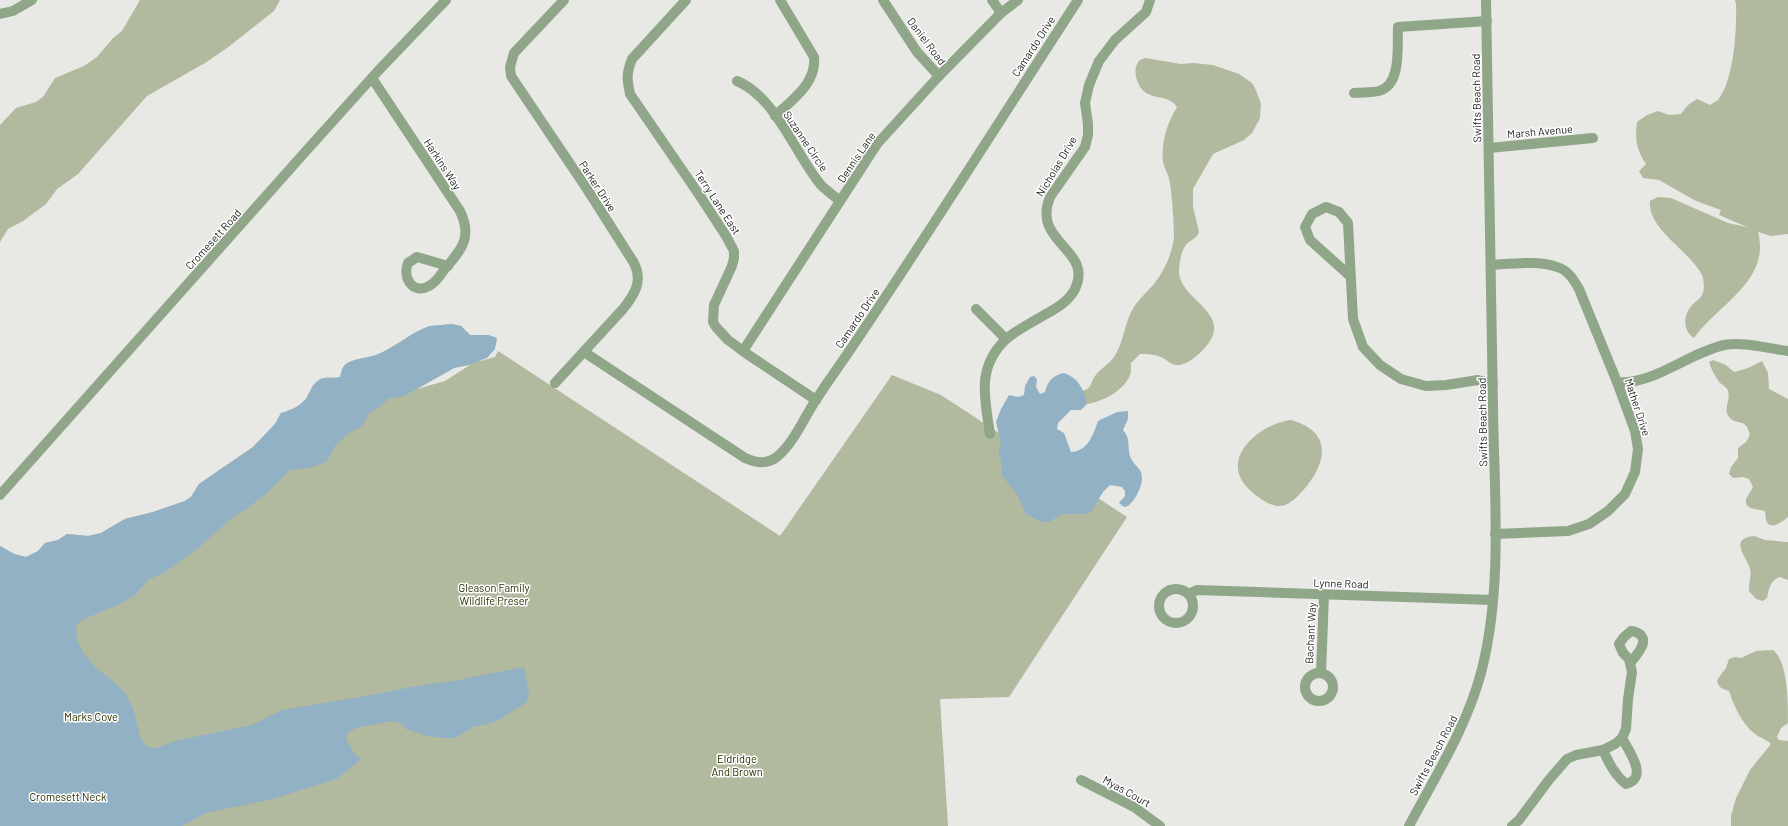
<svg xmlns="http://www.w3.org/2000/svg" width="1788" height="826" font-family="Barlow,sans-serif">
	<rect width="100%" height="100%" fill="#e8e8e5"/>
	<g fill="#b1b99f" fill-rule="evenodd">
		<polygon points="140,0 280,0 274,11 227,48 205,63 147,96 78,174 57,189 46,204 23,221 8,229 0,242 0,125 16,108 36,102 43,97 55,78 84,66 97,57 113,38 122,31"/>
		<path d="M 1735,0 L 1788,0 L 1788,234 L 1771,236 L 1758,232 C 1771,281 1717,305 1694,338 C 1682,330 1683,314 1693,304 C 1696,301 1700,299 1702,295 C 1705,290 1704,280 1702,275 C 1690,251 1647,229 1650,201 L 1658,197 L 1671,198 L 1728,223 L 1747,227 L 1719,215 L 1721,210 L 1696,201 L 1659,180 L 1643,178 L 1639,171 L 1646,164 C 1636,148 1635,141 1637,122 L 1647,115 L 1658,111 L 1669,115 L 1681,114 L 1688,105 L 1697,99 L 1710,105 C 1712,103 1716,102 1718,100 C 1734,80 1737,29 1736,4 Z"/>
		<path d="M 1145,58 L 1181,64 L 1193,63 L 1213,65 L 1239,74 L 1252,83 L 1255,88 L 1261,104 L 1260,118 L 1252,133 L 1244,140 L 1213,154 L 1193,189 L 1193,207 L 1199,232 C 1197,239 1190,240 1186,245 C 1181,251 1179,264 1179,272 C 1180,302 1240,314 1201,352 C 1194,358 1187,365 1177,365 C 1171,365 1166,359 1161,357 C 1154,354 1147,354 1140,354 L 1131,363 C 1131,366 1131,369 1131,372 C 1127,389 1103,402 1087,404 L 1082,391 C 1092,389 1090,383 1095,376 C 1100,369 1109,364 1114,357 C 1125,341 1124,320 1136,304 C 1141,297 1148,291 1154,284 C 1165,270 1172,254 1174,237 C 1174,225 1172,190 1169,179 C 1168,173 1164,168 1163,162 C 1161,142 1167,124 1177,107 C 1167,91 1143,105 1136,77 C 1135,70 1135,65 1140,60 Z"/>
		<path d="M 452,324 L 461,326 L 470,335 L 488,335 L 497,338 C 494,353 490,355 477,362 L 495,357 L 498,351 L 780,536 L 892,375 L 941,395 L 1127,517 L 1009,697 L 940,699 L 948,826 L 0,826 L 0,546 L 14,554 L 26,557 L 38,551 L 45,543 L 58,540 L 67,534 L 88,536 L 101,533 L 125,519 L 153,512 L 185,501 L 191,497 L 199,484 L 253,447 L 275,424 L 281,413 C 288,411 297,408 303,402 C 310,396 310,385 319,380 C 325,376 333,379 340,377 C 341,374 342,368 344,366 C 349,359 368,358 376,355 C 395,348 411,332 430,326 C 437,325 445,325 452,324 ZM 470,365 L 445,381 L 417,389 L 454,368 Z"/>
		<path d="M 1713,360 L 1726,365 L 1734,372 L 1748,368 L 1762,361 L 1768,373 L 1769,389 L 1788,399 L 1788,517 C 1783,521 1770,532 1766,520 C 1765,517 1766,514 1765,511 L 1750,508 L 1746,504 L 1746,499 L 1753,487 L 1749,479 L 1743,477 L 1733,478 L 1729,474 L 1731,467 L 1738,458 L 1738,448 L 1746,442 L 1750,435 C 1746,417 1738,426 1730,418 C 1722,410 1731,400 1728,391 C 1727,387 1722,385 1719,382 C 1715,376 1711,369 1709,362 Z"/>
		<path d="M 1291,420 C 1331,431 1328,460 1306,487 C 1299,495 1290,506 1279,506 C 1268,506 1253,494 1246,486 C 1220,456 1262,423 1291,420 Z"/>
		<path d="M 1754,536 L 1765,540 L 1788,542 L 1788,580 L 1780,577 C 1770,580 1769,589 1767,598 L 1763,601 L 1756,599 L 1749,591 C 1748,584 1752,576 1750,569 C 1748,558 1727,539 1754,536 Z"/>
		<path d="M 1773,650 C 1788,661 1788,703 1788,723 L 1781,728 L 1777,737 L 1779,740 L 1788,741 L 1788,826 L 1731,826 L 1731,816 L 1736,798 L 1750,770 L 1771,744 C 1766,739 1760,738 1755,734 C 1742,724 1734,706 1729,691 C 1722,689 1718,687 1717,680 L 1726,668 L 1729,659 L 1735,657 L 1741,658 L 1756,651 Z"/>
	</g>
	<g fill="#93b1c5">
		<path d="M 452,324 L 461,326 L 470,335 L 488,335 L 497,338 L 495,349 L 487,358 L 471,364 L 454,368 L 404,396 L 388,399 L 380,407 L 369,413 L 362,426 L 349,433 L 335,446 L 326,462 L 309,468 L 290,470 L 268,492 L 245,510 L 234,516 L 196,550 L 165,572 L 148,580 L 135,595 L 120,604 L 82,620 L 76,627 L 77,641 L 84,654 L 96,668 L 113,681 L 125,693 L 133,708 L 141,739 L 148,747 L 156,748 L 175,741 L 252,725 L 282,710 L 365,696 L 422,685 L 453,681 L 524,667 L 529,691 L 526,703 L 500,719 L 492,723 L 473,727 L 455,738 L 443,738 L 427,736 L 406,729 L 400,723 L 392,721 L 356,728 L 347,733 L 346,739 L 354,753 L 361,759 L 337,779 L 272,799 L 206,813 L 182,826 L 0,826 L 0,546 L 14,554 L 26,557 L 38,551 L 45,543 L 58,540 L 67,534 L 88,536 L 101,533 L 125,519 L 153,512 L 185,501 L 191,497 L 199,484 L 253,447 L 275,424 L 281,413 C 288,411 297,408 303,402 C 310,396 310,385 319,380 C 325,376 333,379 340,377 C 341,374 342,368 344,366 C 349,359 368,358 376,355 C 395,348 411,332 430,326 C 437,325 445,325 452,324 Z"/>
		<path d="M 1063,373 C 1078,377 1084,389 1087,404 L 1081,410 L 1071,410 L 1058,423 L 1057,429 L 1064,433 L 1071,452 C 1088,451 1093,435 1098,421 L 1117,412 L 1128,411 L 1128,419 L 1123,430 C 1131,439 1127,446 1130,456 C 1132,463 1138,466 1141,472 C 1145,483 1136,499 1128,506 L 1124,507 L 1119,503 L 1125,496 L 1125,491 L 1122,487 L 1110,485 L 1103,492 L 1091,512 L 1083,514 L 1062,514 L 1049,522 L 1039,521 L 1026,514 L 1017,495 L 1002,475 L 1001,460 L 998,453 L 1001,444 L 996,422 L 1001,409 L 1009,395 L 1018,397 L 1024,395 L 1025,386 L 1030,377 L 1034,376 L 1037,379 L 1036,387 L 1040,394 L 1045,392 C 1048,381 1052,376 1063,373 Z"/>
	</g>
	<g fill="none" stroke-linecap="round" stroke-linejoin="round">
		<g stroke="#90a689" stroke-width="10">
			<path d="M 686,0 L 632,59 C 626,74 627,79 630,94 L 700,196 L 726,236 L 734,251 L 734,258 L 732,266 L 714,305 L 713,322 L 716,327 L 728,340 L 747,354 L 816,400"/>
			<polyline points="883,0 917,52 939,76"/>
			<polyline points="992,0 1001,13"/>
			<polyline points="0,14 13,11 32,0"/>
			<path d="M 372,78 L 460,211 C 473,238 461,250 444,270 C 440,276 435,283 429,286 C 413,295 402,278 408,263 L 417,257 L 448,266"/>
			<path d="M 737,81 C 776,97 795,154 821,185 C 827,191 834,196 840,201"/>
			<path d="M 1354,93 C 1361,92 1371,93 1379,91 C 1402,85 1397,46 1398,27 L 1487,21"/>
			<path d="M 775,116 C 792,100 817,83 814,57 L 780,0"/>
			<polyline points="1489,148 1593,138"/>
			<path d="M 1491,265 C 1509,264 1540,260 1557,267 C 1568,270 1574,280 1579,289 L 1617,382 L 1635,431 L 1638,449 L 1635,472 L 1625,494 L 1608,511 L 1589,524 L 1568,531 L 1495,534"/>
			<polyline points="1350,276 1310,240 1305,227 1312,214 1326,207 1339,212 1348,223 1353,319 1363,347 1380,365 1401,379 1426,386 1446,385 1478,380 1493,384"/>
			<polyline points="976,309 1006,339"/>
			<polyline points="743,351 877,144 939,76 1001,13 1018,0"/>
			<path d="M 584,352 L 745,458 C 756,463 768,465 778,456 C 794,442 803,420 814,403 C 825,385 838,368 850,350 C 928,235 1002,117 1078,0"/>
			<path d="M 1617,382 C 1654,385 1688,353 1724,345 C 1742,341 1770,349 1788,351"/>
			<path d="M 555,383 L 623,309 C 635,294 643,281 634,263 L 587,189 L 511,76 L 510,67 L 514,53 L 564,0"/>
			<path d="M 990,434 C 985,399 976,369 1005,340 C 1016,330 1033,322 1046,314 C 1057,308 1069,301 1075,289 C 1094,249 1031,243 1050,197 L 1085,147 L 1088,135 L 1088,124 L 1085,103 L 1089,85 L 1099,61 L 1115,40 L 1146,12 L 1150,0"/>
			<polyline points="0,495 306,151 378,71 446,0"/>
			<circle cx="1176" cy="606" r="17"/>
			<polyline points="1189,594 1197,590 1493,600"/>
			<circle cx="1319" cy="687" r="14"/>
			<polyline points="1321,673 1324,595"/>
			<polyline points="1603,750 1615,744 1622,738"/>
			<polyline points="1081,780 1134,807 1160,826"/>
			<path d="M 1409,826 C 1436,775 1468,725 1482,669 C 1503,585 1494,492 1493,407 C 1491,271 1488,136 1486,0"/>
			<path d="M 1512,826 L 1519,820 L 1548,781 L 1567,759 L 1576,755 L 1603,750 C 1609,763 1614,774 1626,784 C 1649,778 1629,751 1622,738 L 1626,729 L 1628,699 L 1632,672 L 1629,659 L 1623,653 L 1619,644 L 1624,637 L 1631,631 C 1654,635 1639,653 1630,663"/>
		</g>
	</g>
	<g text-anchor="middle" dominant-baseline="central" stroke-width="3" stroke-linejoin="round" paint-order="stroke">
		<g font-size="11" fill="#242423" stroke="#fff">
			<text transform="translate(927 41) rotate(53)">Daniel Road</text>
			<text transform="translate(1033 46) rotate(-57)">Camardo Drive</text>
			<text transform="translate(1476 98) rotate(-91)">Swifts Beach Road</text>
			<text transform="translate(1540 131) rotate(-5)">Marsh Avenue</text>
			<text transform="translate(806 141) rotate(56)">Suzanne Circle</text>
			<text transform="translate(856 157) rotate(-56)">Dennis Lane</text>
			<text transform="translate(443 164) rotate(57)">Harkins Way</text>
			<text transform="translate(1056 166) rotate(-59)">Nicholas Drive</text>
			<text transform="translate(598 186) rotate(57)">Parker Drive</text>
			<text transform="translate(718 202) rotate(57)">Terry Lane East</text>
			<text transform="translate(213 239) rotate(-48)">Cromesett Road</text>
			<text transform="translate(857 318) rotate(-56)">Camardo Drive</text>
			<text transform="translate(1638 407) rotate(72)">Mather Drive</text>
			<text transform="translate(1482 422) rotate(-91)">Swifts Beach Road</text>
			<text transform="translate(1341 583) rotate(2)">Lynne Road</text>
			<text transform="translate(1310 633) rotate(-87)">Bachant Way</text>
			<text transform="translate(1433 755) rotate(-62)">Swifts Beach Road</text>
			<text transform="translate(1127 791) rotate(29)">Myas Court</text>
		</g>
		<g font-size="11" fill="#273200" stroke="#fff">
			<text x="494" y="587">Gleason Family<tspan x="494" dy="13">Wildlife Preser</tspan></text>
			<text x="91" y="716">Marks Cove</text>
			<text x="737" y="758">Eldridge<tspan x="737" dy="13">And Brown</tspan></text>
			<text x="68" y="796">Cromesett Neck</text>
		</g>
	</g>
</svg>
